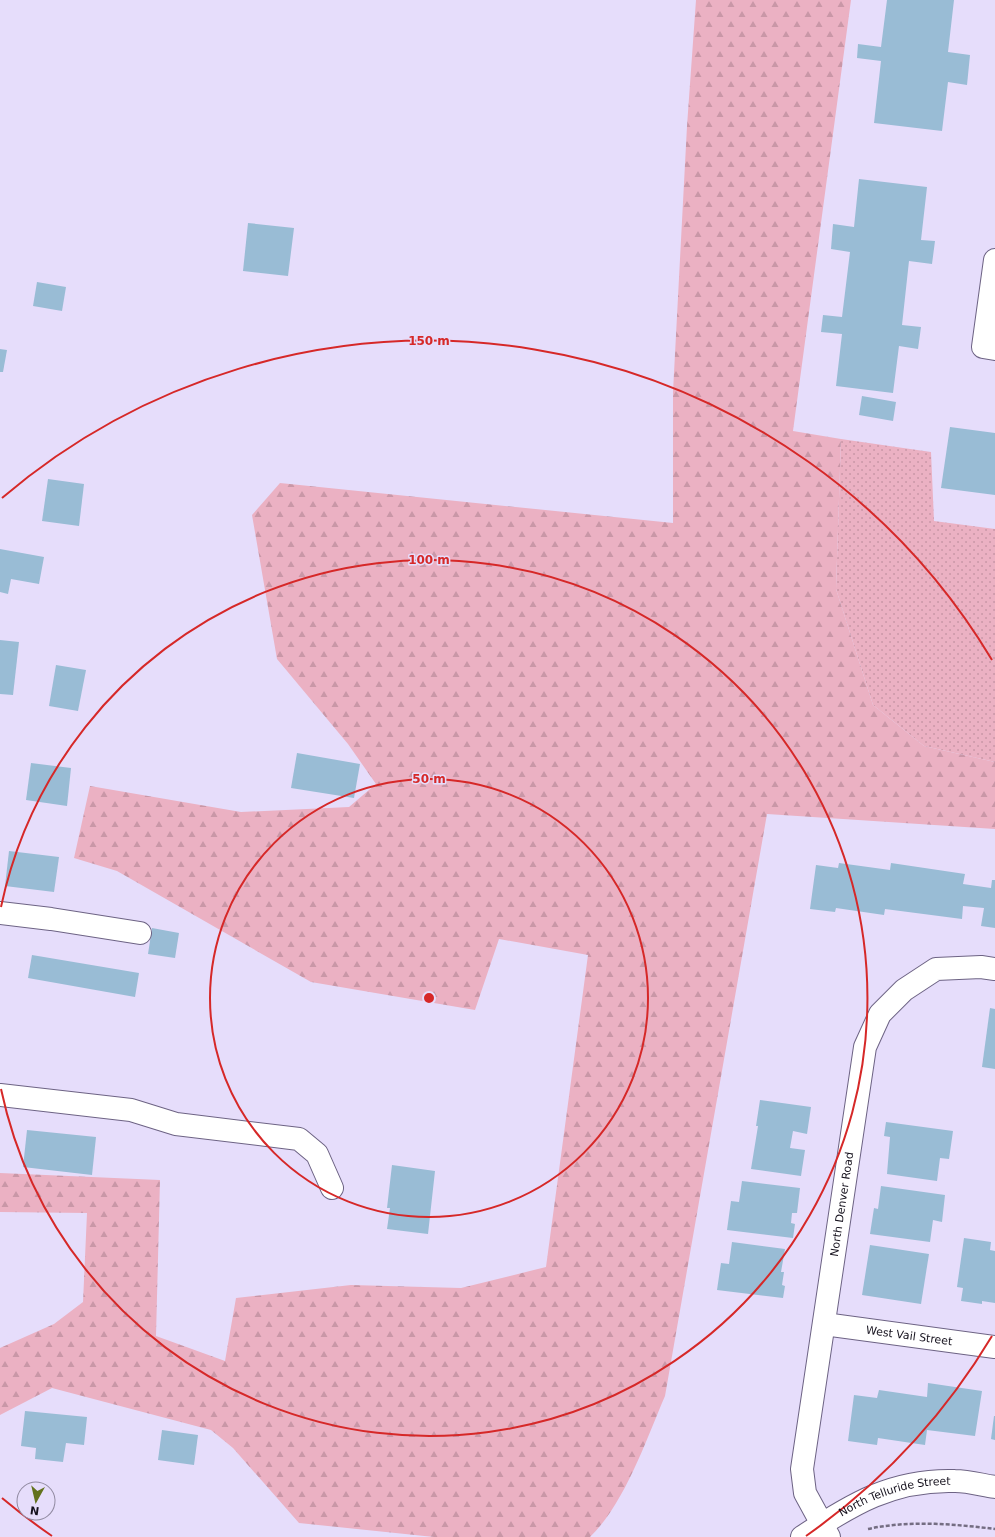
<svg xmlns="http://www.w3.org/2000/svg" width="995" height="1537" font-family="'DejaVu Sans',sans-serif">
	<defs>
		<pattern id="grass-dots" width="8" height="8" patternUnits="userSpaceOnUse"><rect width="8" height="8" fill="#ebb1c3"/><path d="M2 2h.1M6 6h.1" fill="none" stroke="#c997a7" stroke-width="1.8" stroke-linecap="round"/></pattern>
		<pattern id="forest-firs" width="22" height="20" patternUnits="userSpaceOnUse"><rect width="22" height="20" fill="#ebb1c3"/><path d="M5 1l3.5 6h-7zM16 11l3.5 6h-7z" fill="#c997a7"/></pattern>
	</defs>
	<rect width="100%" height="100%" fill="#e6ddfb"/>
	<polygon fill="url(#grass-dots)" points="841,439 931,452 934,521 995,529 995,762 924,746 873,705 836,589"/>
	<path fill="url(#forest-firs)" d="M 696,0 L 851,0 L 793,431 L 841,439 L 836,589 L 873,705 L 924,746 L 995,762 L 995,829 L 767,814 L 665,1396 C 646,1440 625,1503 590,1537 L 434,1537 L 299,1523 L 233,1448 L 211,1430 L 52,1388 L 0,1415 L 0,1348 L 54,1324 L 83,1302 L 87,1213 L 0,1212 L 0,1173 L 160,1180 L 156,1336 L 225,1361 L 236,1298 L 351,1285 L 461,1288 L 546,1267 L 588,955 L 499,939 L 475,1010 L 311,982 L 117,871 L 74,858 L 90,786 L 241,812 L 349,807 L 376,784 L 348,744 L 277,659 L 252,515 L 280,483 L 673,523 L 673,392 L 687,126 Z"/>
	<g fill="#99bcd5">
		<polygon points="887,0 954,0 948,52 970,55 967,85 948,82 942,131 874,123 881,61 857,58 858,44 881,47"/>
		<polygon points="859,179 927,187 921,240 935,241 932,264 909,261 902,325 921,327 918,349 899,346 893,393 836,386 842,334 821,332 823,315 842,317 850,252 831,249 833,224 854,227"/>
		<polygon points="248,223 294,228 288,276 243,271"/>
		<polygon points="37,282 66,287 62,311 33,306"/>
		<polygon points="0,349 7,350 3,372 0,372"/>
		<polygon points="862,396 896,402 893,421 859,415"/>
		<polygon points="950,427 995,433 995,495 941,488"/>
		<polygon points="48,479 84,484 79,526 42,521"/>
		<polygon points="0,549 44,557 39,584 11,579 8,594 0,592"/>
		<polygon points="0,640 19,642 13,695 0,694"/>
		<polygon points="56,665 86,670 78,711 49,706"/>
		<polygon points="297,753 360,764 354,798 291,788"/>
		<polygon points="31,763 71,768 67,806 26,800"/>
		<polygon points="9,851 59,857 54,892 5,886"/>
		<polygon points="839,863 890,870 891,863 965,874 963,884 991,888 992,880 995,880 995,928 981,926 984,908 963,906 962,919 885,909 884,915 836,908 835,912 810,909 816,865 838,868"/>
		<polygon points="152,928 179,933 175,958 148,954"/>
		<polygon points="32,955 139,973 135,997 28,978"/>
		<polygon points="990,1008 995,1009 995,1069 982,1067"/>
		<polygon points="760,1100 811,1107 807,1134 793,1131 790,1148 805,1150 801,1176 751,1169 758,1126 756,1126"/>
		<polygon points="886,1122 953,1131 949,1159 940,1158 937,1181 887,1174 890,1137 884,1136"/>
		<polygon points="27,1130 96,1137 92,1175 23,1167"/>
		<polygon points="392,1165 435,1171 428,1234 387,1229 390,1208 387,1208"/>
		<polygon points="742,1181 800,1188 797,1213 792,1213 791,1223 795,1224 793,1238 727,1230 731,1201 739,1202"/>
		<polygon points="881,1186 945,1195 942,1222 933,1220 930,1242 870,1234 874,1208 878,1209"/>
		<polygon points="964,1238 991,1242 990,1250 995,1251 995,1303 982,1301 982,1304 961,1301 963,1288 957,1287"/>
		<polygon points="732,1242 785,1249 781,1272 784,1272 782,1285 785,1286 783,1298 717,1290 721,1263 729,1264"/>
		<polygon points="870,1245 929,1254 921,1304 862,1295"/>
		<polygon points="928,1383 982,1391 975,1436 927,1430 925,1445 878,1438 877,1445 848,1441 854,1395 877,1398 879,1390 927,1397"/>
		<polygon points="25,1411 87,1417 84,1445 66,1443 63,1462 35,1459 36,1448 21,1446"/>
		<polygon points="994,1416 995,1416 995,1440 991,1439"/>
		<polygon points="162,1430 198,1435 194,1465 158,1460"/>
	</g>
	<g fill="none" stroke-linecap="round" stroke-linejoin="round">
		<g stroke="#6d6384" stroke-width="24">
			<g id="minor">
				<polyline points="995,260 983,347 995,349"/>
				<polyline points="0,913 51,919 140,933"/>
				<polyline points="0,1095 131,1110 176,1124 299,1139 317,1154 332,1188"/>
				<path id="s1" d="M 824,1324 L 995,1347"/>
				<path id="s2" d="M 802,1537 C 852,1504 893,1479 955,1481 C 968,1481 982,1485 995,1487"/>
				<path id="s3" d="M 829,1537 L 805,1493 L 802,1469 L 865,1047 L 880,1014 L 904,990 L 936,969 L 981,967 L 995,969"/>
			</g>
		</g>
		<path stroke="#746d82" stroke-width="2.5" stroke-dasharray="4 2" stroke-linecap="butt" d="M 868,1529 C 909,1520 954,1524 995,1529"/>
		<use href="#minor" stroke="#fff" stroke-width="22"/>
	</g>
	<g fill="none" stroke="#d62828" stroke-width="2">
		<circle cx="429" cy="998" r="219"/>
		<path d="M1 907A438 438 0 1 1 1 1089"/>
		<path d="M992 1336A657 657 0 0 1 806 1536M52 1536A657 657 0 0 1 2 1498M2 498A657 657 0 0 1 992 660"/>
	</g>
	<g text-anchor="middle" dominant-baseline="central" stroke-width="3" stroke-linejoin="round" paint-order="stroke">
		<g font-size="11" fill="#15111d" stroke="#e6ddfb">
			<text stroke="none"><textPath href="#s3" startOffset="342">North Denver Road</textPath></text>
			<text stroke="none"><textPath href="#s1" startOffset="86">West Vail Street</textPath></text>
			<text stroke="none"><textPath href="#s2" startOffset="103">North Telluride Street</textPath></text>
		</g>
	</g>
	<circle cx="429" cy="998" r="6" fill="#d62828" stroke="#e6ddfb" stroke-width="2"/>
	<g font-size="12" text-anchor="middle" font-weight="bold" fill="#d62828" stroke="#e6ddfb" stroke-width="3" stroke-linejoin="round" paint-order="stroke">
		<text x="429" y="345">150 m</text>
		<text x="429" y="564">100 m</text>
		<text x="429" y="783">50 m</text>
	</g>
	<g transform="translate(36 1501) rotate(188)"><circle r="19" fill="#e6ddfb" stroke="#928ba2"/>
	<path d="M0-3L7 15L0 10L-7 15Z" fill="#63721d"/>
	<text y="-6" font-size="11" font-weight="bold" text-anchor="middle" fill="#15111d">N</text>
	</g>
</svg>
